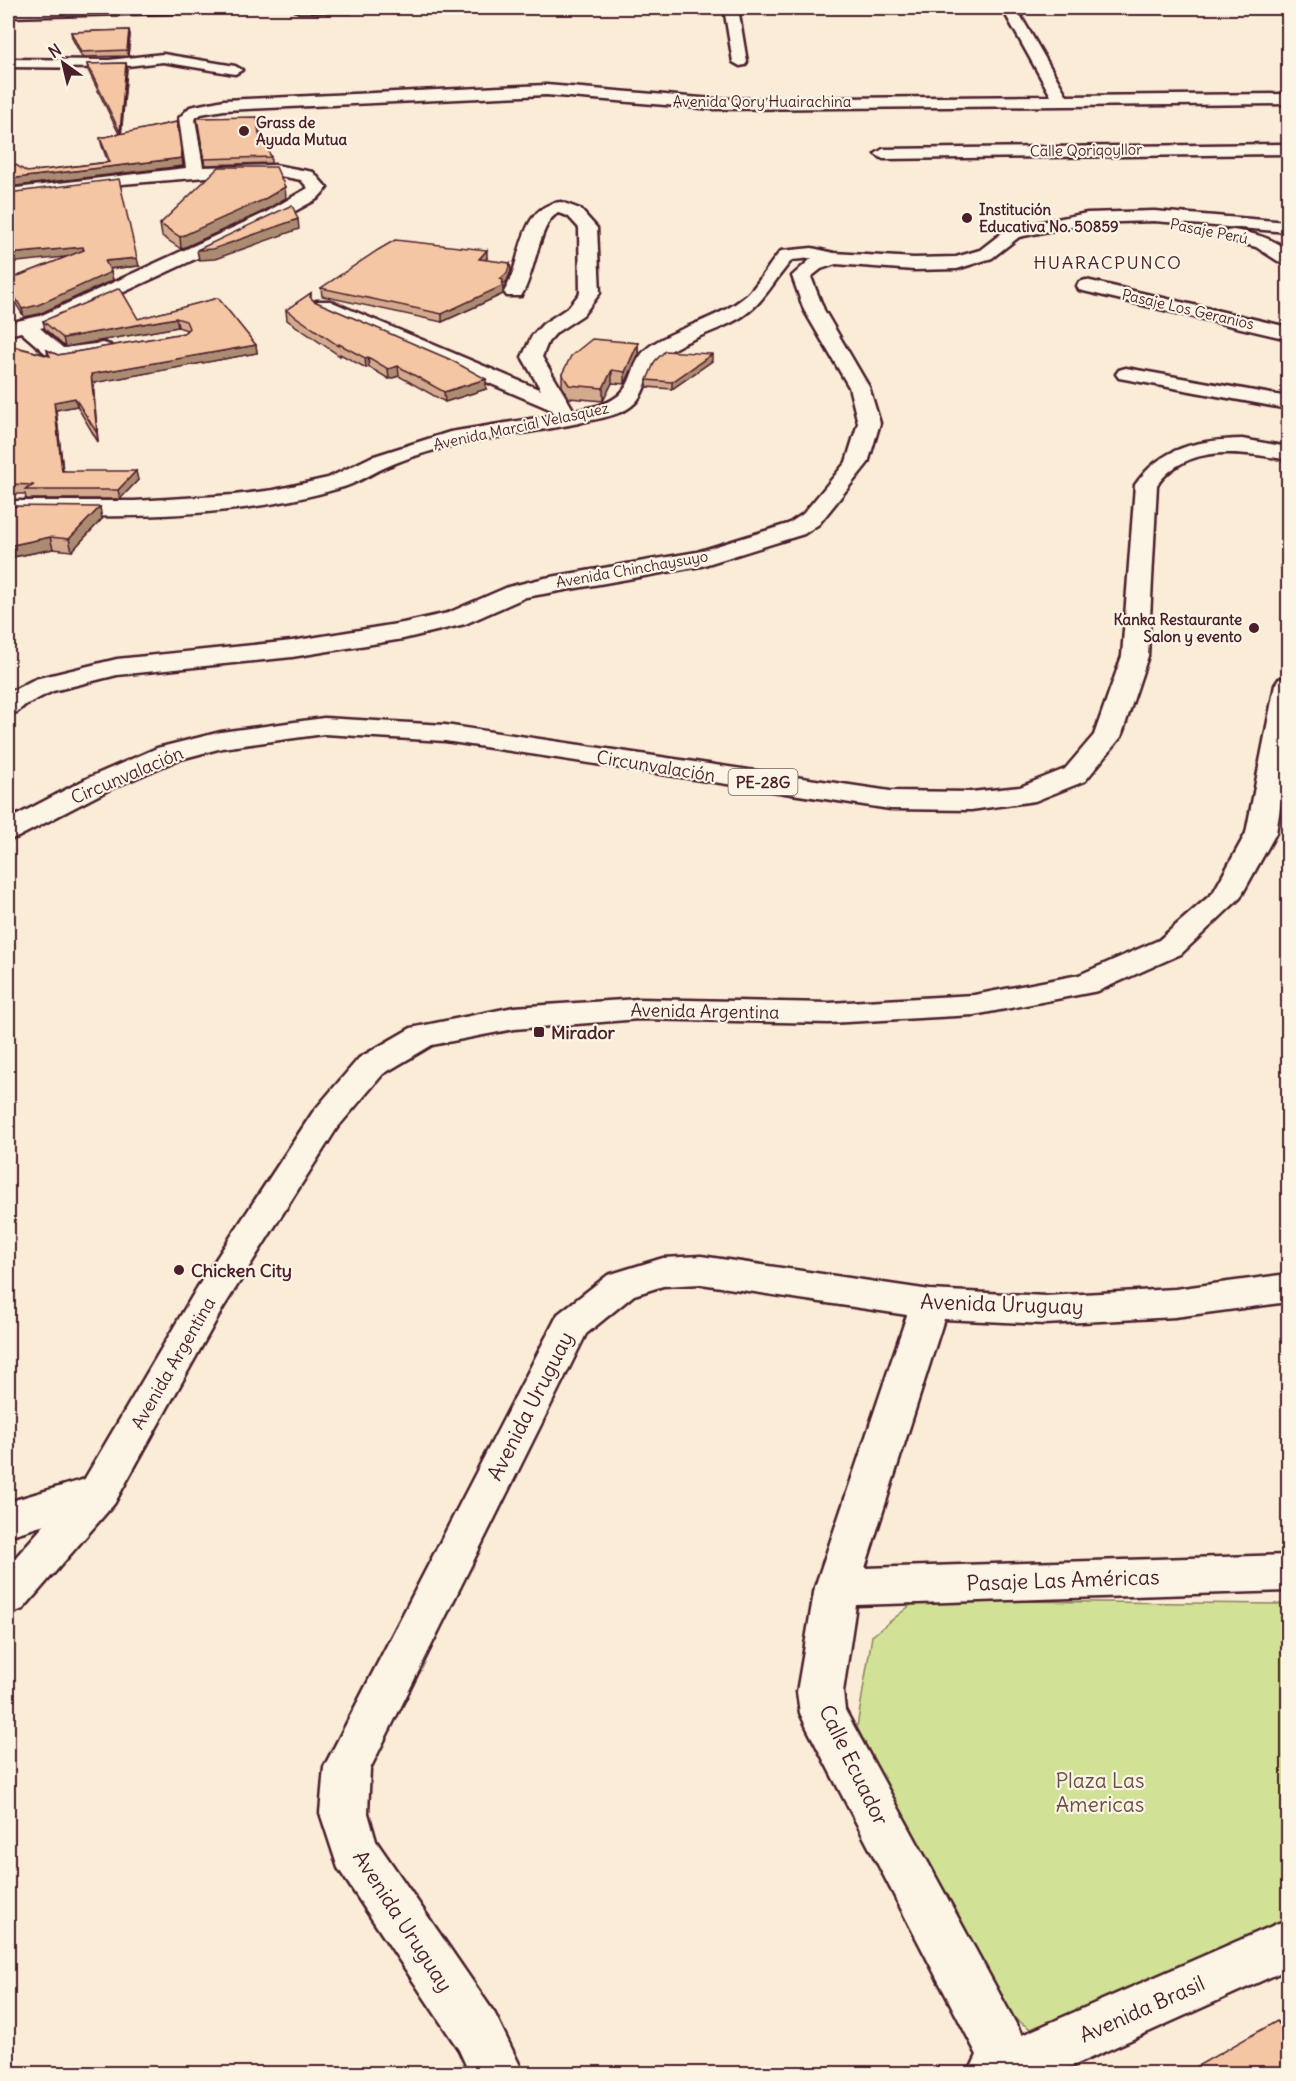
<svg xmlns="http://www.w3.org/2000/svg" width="1296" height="2081" font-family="Delius,sans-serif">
	<rect width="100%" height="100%" fill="#fbecd8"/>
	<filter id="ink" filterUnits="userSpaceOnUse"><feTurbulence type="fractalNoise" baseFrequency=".0167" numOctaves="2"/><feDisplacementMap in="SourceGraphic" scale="12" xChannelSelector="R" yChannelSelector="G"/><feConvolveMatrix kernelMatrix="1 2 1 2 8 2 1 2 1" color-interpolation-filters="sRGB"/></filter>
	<g filter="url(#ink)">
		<polygon fill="#d1e296" stroke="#8e8060" stroke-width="1.5" points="917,1600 1288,1604 1288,1936 1050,2041 994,2006 857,1727 872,1636"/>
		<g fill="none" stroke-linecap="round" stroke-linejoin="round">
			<g stroke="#4a1f2b" stroke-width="5">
				<g id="minor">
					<polygon points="62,8 214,8 207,12 8,17 8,9"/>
					<polygon points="292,8 358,8 351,12 299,12"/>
					<polygon points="724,8 738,8 747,62 745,65 740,66 733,62"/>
					<polygon points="1002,8 1016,8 1067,96 1288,94 1288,104 713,109 546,95 224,110 201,114 195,119 203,167 275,165 313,172 327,188 317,199 277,221 53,325 40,328 63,348 103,343 110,345 113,349 110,353 59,361 52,359 21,332 8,335 8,323 40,316 265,213 308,188 301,180 275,175 230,175 122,184 8,199 8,189 186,168 179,118 190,107 224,100 546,85 713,99 1051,96"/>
					<polygon points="1279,8 1288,8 1288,14 1283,13"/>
					<polygon points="163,54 235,66 242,70 235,74 163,62 109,68 8,67 8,59 109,60"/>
					<polygon points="1288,144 1288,154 883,159 875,154 883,149"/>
					<path d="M 561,202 L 580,209 L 597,228 L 600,293 L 583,315 L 557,332 L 548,342 L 542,357 L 574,411 C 589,408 610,405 621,393 C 636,378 630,359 653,344 C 683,325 719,319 747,295 C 758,285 769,264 781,251 L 812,248 L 834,253 L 914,258 L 956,257 L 980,250 L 1007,229 L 1087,213 L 1154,211 L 1288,222 L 1288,232 L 1154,221 L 1087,223 L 1019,237 L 992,258 L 957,269 L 914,270 L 836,264 L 821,269 L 811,277 L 824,310 L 869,387 L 880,423 L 868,463 L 819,524 L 804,534 L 701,566 L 526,597 L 465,624 L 403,639 L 292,657 L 117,675 L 53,691 L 25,705 L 17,712 L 8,714 L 8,693 L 35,679 L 117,659 L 292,641 L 403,623 L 448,613 L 508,587 L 545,578 L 697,552 L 788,524 L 803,514 L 846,462 L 858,423 L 849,387 L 804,310 L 792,276 L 812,258 L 792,260 C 773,281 764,304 738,319 C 714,333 677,341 658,361 C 643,375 649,396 627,409 C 613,417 595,419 579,423 C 541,431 502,435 463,443 C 438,448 409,457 386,467 C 370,474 356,484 340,488 C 236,519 116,518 8,515 L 8,501 L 135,501 L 234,495 L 274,490 L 328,478 L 371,457 L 450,432 L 555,415 L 552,410 L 316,309 L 313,305 L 316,301 L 330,301 L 541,390 L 522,357 L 532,336 L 543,324 L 569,307 L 580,293 L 579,228 L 568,216 L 558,213 C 539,222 535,275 521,296 L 507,296 L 504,292 C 523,263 517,206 561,202 Z"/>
					<path d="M 1233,230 C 1253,233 1272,238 1288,250 L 1288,264 L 1281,263 L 1256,247 L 1227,239 L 1224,235 L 1227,231 Z"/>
					<polygon points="1086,280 1288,327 1288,339 1079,290 1077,286 1079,282"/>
					<polygon points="1126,368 1288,397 1288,409 1119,378 1116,374 1119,370"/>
					<polygon points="701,1256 930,1290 1045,1296 1175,1289 1288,1274 1288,1302 1175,1317 1045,1324 944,1319 865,1568 1288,1555 1288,1591 856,1605 843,1692 845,1710 1022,2035 1288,1919 1288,1969 1055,2074 968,2074 977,2055 807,1728 800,1713 797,1692 815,1587 907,1315 701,1284 663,1286 634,1295 586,1334 370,1769 368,1813 376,1841 495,2014 524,2074 470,2074 459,2050 338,1868 320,1813 324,1767 558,1314 608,1275 663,1258"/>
					<polygon points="99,1475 114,1480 120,1492 114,1504 8,1536 8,1502"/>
				</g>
			</g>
			<g stroke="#4a1f2b" stroke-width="5">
				<g id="trunk">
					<path d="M 1242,439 L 1288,447 L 1288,460 C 1244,452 1188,442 1157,485 L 1148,656 L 1121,737 L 1085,781 L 1035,801 L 971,810 L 890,809 L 445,741 L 324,734 L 222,748 L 177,760 L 108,790 L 18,837 L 8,840 L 8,820 L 88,778 L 157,748 L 221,732 L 324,718 L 445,725 L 890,791 L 971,792 L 1020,787 L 1065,769 L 1094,735 L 1122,656 L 1135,485 C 1161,447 1198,440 1242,439 Z"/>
					<polygon points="1288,677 1288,758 1276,833 1240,898 1181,954 1098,991 974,1015 829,1023 639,1019 514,1029 432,1045 383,1074 337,1128 223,1308 114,1504 23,1609 8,1615 8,1566 84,1480 197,1288 313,1112 359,1058 411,1028 514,1007 639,999 829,1003 974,995 1079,975 1159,940 1213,893 1246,833 1275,685 1279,679"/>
				</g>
			</g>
			<use href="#minor" fill="#fcf5e5" fill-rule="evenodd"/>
			<use href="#trunk" fill="#fcf5e5" fill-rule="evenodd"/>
		</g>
		<g fill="#d3aa8d" stroke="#4a1f2b" stroke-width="1.5">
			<polygon points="129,30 130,35 128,56 82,57 72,38 71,32"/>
			<polygon points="126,63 127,68 121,134 177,122 183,166 27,172 108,162 102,146 100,138 119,134 88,70 87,64"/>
			<polygon points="197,118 259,134 271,157 271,163 205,165"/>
			<polygon points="8,193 139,266 110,269 111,272 113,280 39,314 24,317 8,291 8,280 67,257"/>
			<polygon points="286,198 264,211 181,249 162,236 160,224"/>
			<polygon points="487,258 486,260 511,271 507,281 503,284 503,294 442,322 322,296 321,288"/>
			<polygon points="311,293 311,298 314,301 486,389 445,402 399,376 389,379 369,367 366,368 340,354 340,356 287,320 286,310"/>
			<polygon points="218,298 256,345 257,353 93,383 98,442 77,406 56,410 63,471 138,480 120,499 26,499 25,494 8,494 8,345 48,355 47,350 58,355 184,333 187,330 178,327 65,347 45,329 43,321 138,319"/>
			<polygon points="638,343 638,355 625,384 612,383 603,401 569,398 562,386 562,374"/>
			<polygon points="712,361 672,389 647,387 647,380"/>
			<polygon points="8,506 102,519 72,551 53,549 8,558"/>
		</g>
		<g fill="#ac8b73" stroke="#4a1f2b" stroke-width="1.5">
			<polygon points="129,30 130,35 128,56 127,50"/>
			<polygon points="126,63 127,68 121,138 120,132"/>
			<polygon points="182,158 183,166 8,187 8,179"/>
			<polygon points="285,187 286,198 264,211 181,249 180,237"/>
			<polygon points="298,219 299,229 215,259 199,260 197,250"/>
			<polygon points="83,247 84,255 8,263 8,254"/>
			<polygon points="487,250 487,258 479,267 479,259"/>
			<polygon points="137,258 139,266 106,269 105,261"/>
			<polygon points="510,263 511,271 507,281 503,284 503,294 442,322 442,314"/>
			<polygon points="111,272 113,280 39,314 24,317 22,309"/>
			<polygon points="176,318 178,327 65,347 63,338"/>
			<polygon points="638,343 638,355 625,384 625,372"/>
			<polygon points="256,345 257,353 93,383 98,442 91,374"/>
			<polygon points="712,354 712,361 672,389 672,382"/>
			<polygon points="368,357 369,367 366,368 365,358"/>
			<polygon points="398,366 399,376 389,379 388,369"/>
			<polygon points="612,370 612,383 603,401 603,388"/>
			<polygon points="486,379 486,389 445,402 444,392"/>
			<polygon points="75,398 77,406 56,410 64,480 54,402"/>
			<polygon points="136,471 138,480 120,499 118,490"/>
			<polygon points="100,507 102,519 72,551 69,539"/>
			<polygon points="50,537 53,549 8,558 8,546"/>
		</g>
		<g fill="#f5c6a4" stroke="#4a1f2b" stroke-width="1.5">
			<polygon points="129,30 127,50 81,52 71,32"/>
			<polygon points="126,63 120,132 87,64"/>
			<polygon points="257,117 259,134 260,132 271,157 204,159 197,118"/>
			<polygon points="177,122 182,158 8,179 8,160 27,172 110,162 100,138"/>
			<polygon points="219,167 276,167 285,187 263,200 180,237 160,224"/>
			<polygon points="119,179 137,258 105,261 111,272 38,305 22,309 8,285 8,280 84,250 83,247 8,254 8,193"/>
			<polygon points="292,205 298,219 213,249 197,250"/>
			<polygon points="395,240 487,250 479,259 510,263 507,273 500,279 503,280 502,286 442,314 321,288 378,250"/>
			<polygon points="120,288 138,319 218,298 256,345 91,374 97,433 75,398 54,402 62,471 136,471 118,490 24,490 34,485 8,484 8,345 50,356 47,350 58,355 184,333 189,328 186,321 176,318 63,338 43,321"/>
			<polygon points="311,293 310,297 314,301 449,359 486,379 444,392 398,366 388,369 368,357 365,358 339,344 339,346 286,310"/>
			<polygon points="592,339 638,343 625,372 612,370 603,388 569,385 562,374 571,356"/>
			<polygon points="665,351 712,354 672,382 647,380 655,361"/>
			<polygon points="8,506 100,507 69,539 50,537 8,546"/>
			<polygon points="1277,2021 1288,2037 1288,2073 1185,2073"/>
		</g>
	</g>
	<g fill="#4a1f2b" stroke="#fcf5e5" stroke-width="2">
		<circle cx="244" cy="131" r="6"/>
		<circle cx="967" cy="218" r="6"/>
		<circle cx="1254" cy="628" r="6"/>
		<rect x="533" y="1026" width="12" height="12" rx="3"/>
		<circle cx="179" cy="1270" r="6"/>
	</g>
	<g text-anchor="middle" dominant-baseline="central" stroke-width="4.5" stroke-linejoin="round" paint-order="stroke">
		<g font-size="15" fill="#4a1f2b" stroke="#fcf5e5">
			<text x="762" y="101">Avenida Qory Huairachina</text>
			<text transform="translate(1086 150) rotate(-1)">Calle Qoriqoyllor</text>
			<text transform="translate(1209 231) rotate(11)">Pasaje Perú</text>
			<text transform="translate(1188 309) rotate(13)">Pasaje Los Geranios</text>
			<text transform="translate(521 426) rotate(-12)">Avenida Marcial Velasquez</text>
			<text transform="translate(632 569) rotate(-10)">Avenida Chinchaysuyo</text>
		</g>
		<g font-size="15" font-weight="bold" fill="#4a1f2b" stroke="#fcf5e5" text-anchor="start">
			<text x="256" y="122">Grass de<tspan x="256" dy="17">Ayuda Mutua</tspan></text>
			<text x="979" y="209">Institución<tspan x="979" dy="17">Educativa No. 50859</tspan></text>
			<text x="1242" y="619" text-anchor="end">Kanka Restaurante<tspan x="1242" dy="17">Salon y evento</tspan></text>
		</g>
		<rect fill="#fcf5e5" stroke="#7f5f63" stroke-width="1.5" x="728.5" y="769" width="69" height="26" rx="4.5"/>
		<g font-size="16" font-weight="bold" fill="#4a1f2b">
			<text x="763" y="782">PE-28G</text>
		</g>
		<g font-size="18" letter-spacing="1.5" fill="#4a1f2b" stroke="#fcf5e5">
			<text x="1108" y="262">HUARACPUNCO</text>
		</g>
		<g font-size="18" fill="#4a1f2b" stroke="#fcf5e5">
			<text transform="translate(656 766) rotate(9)">Circunvalación</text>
			<text transform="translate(127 775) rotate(-23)">Circunvalación</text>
			<text transform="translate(705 1011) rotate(1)">Avenida Argentina</text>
			<text transform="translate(173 1363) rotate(-60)">Avenida Argentina</text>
		</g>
		<g font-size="18" font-weight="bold" fill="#4a1f2b" stroke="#fcf5e5" text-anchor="start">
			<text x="551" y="1032">Mirador</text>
			<text x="191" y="1270">Chicken City</text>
		</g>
		<g font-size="21" fill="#4a1f2b" stroke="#fcf5e5">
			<text transform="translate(1002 1304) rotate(2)">Avenida Uruguay</text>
			<text transform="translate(530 1406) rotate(-63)">Avenida Uruguay</text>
			<text transform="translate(1063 1580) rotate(-2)">Pasaje Las Américas</text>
			<text transform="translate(854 1765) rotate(64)">Calle Ecuador</text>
			<text transform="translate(403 1921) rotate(57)">Avenida Uruguay</text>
			<text transform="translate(1142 2009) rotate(-24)">Avenida Brasil</text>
		</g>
		<g font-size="21" fill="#6c5046" stroke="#fcf5e5">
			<text x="1100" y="1780">Plaza Las<tspan x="1100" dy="24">Americas</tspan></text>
		</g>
	</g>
	<rect width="1296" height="2081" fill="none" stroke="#fcf5e5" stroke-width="30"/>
	<rect x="15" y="15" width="1266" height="2051" fill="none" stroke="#4a1f2b" stroke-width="2" filter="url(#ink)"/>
	<g transform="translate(63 63) rotate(326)" stroke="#fcf5e5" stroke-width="4.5" paint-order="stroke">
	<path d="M0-4.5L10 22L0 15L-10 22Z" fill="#4a1f2b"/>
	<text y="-9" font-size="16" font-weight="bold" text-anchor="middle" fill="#4a1f2b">N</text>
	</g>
</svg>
